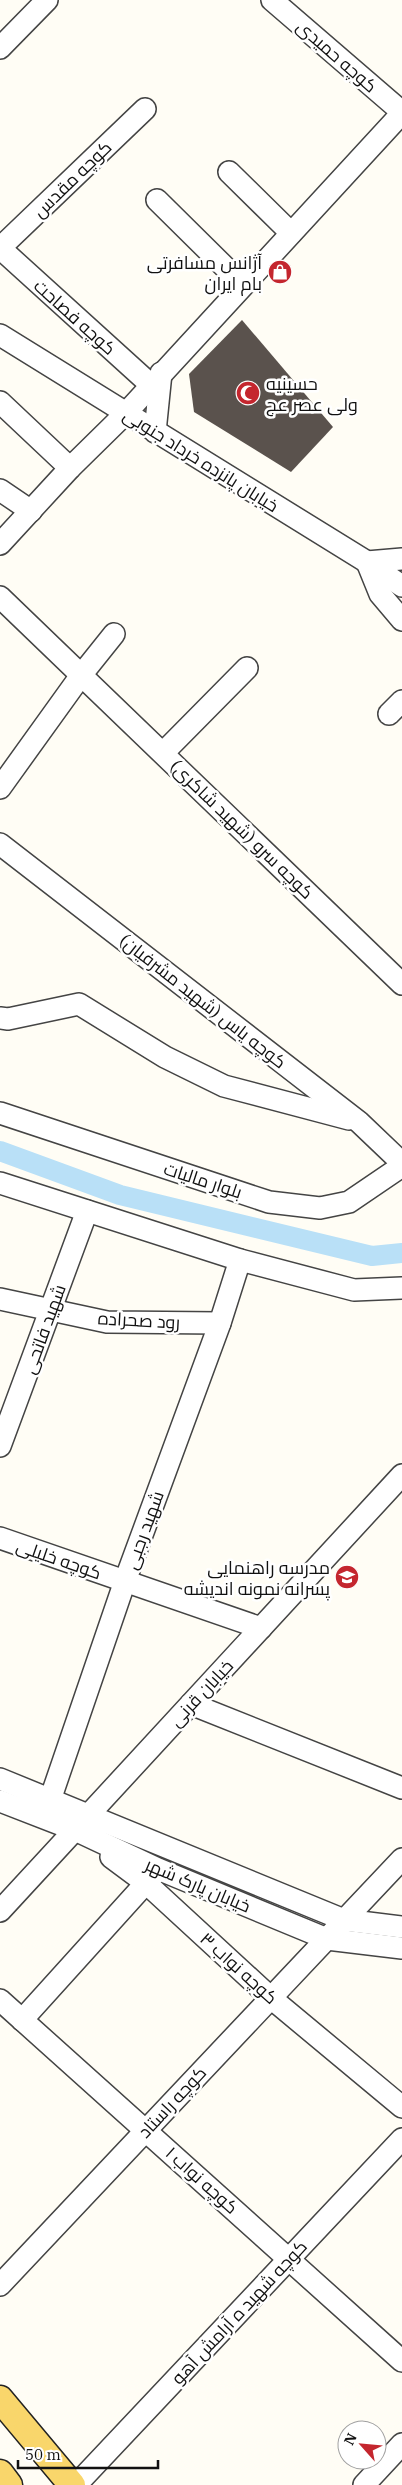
<svg xmlns="http://www.w3.org/2000/svg" width="402" height="2485" font-family="'IBM Plex Serif',Cairo,serif">
	<rect width="100%" height="100%" fill="#fffdf5"/>
	<g fill="none" stroke-linecap="round" stroke-linejoin="round">
		<polyline stroke="#b9e0f7" stroke-width="20" points="0,1151 120,1195 372,1256 402,1253"/>
	</g>
	<polygon fill="#5a524d" points="242,320 333,427 291,472 194,412 189,374"/>
	<g fill="none" stroke-linecap="round" stroke-linejoin="round">
		<g stroke="#444" stroke-width="24">
			<g id="minor">
				<polyline points="272,0 402,112"/>
				<polyline points="0,48 47,0"/>
				<polyline points="229,172 291,233"/>
				<polyline points="157,200 243,285"/>
				<polyline points="0,248 151,385"/>
				<polyline points="0,248 145,109"/>
				<polyline points="0,335 367,562 402,586"/>
				<polyline points="0,402 70,468"/>
				<polyline points="155,432 161,373"/>
				<polyline points="0,490 31,511"/>
				<polyline points="0,544 70,468 126,413 402,113"/>
				<polyline points="402,559 367,562 380,594 402,620"/>
				<polyline points="0,597 402,984"/>
				<polyline points="389,714 402,701"/>
				<polyline points="164,752 247,668"/>
				<polyline points="0,788 82,674 114,634"/>
				<polyline points="0,844 359,1122 402,1163"/>
				<polyline points="0,1018 8,1019 79,1004 165,1057 224,1086 349,1119"/>
				<polyline points="0,1113 269,1202 320,1208 349,1202 402,1166"/>
				<polyline points="0,1183 240,1260 354,1290 402,1288"/>
				<polyline points="0,1299 107,1322 220,1323"/>
				<polyline points="0,1446 87,1211"/>
				<polyline points="0,1538 261,1628"/>
				<polyline points="191,1704 402,1788"/>
				<polyline points="0,1779 344,1920 402,1927"/>
				<polyline points="50,1800 125,1581 220,1323 240,1260"/>
				<polyline points="0,1801 75,1830 158,1869 327,1939 402,1948"/>
				<polyline points="111,1857 146,1883 271,1998 402,2107"/>
				<polyline points="0,1911 402,1475"/>
				<polyline points="0,2000 402,2361"/>
				<polyline points="22,2020 154,1874"/>
				<polyline points="0,2285 402,1859"/>
				<polyline points="76,2485 402,2139"/>
				<polyline points="364,2485 402,2444"/>
			</g>
		</g>
		<g stroke="#222" stroke-width="29">
			<g id="major">
				<polyline points="0,2399 72,2485"/>
				<polyline points="0,2473 9,2485"/>
			</g>
		</g>
		<use href="#minor" stroke="#fff" stroke-width="21"/>
		<use href="#major" stroke="#f9d66b" stroke-width="26"/>
	</g>
	<defs>
		<g id="shop-disc" transform="scale(1.25)"><circle r="9.5" fill="#c4262e" stroke="#fff"/><path d="M-5-2.5h2.3a2.7 3.5 0 0 1 5.4 0H5L5.5 6h-11ZM-1.5-2.5h3a1.5 2.3 0 0 0-3 0Z" fill="#fff"/></g>
		<g id="mosque-disc" transform="scale(1.25)"><circle r="9.5" fill="#c4262e" stroke="#fff"/><path d="M3.5-4.9A6 6 0 1 0 3.5 4.9A5 5 0 1 1 3.5-4.9Z" fill="#fff"/></g>
		<g id="school-disc" transform="scale(1.25)"><circle r="9.5" fill="#c4262e" stroke="#fff"/><path d="M0-5L7-2L0 1L-7-2ZM-4 1L0 2.5L4 1V4Q0 6-4 4Z" fill="#fff"/></g>
	</defs>
	<g fill-rule="evenodd">
		<use href="#shop-disc" x="280" y="272"/>
		<use href="#mosque-disc" x="248" y="393"/>
		<use href="#school-disc" x="347" y="1577"/>
	</g>
	<g text-anchor="middle" dominant-baseline="central" stroke-width="5" stroke-linejoin="round" paint-order="stroke">
		<g font-size="18" fill="#111" stroke="#fff">
			<text transform="translate(337 56) rotate(41)">کوچه حمیدی</text>
			<text transform="translate(72 179) rotate(-44)">کوچه مقدس</text>
			<text transform="translate(75 317) rotate(42)">کوچه فصاحت</text>
			<text transform="translate(201 460) rotate(32)">خیابان پانزده خرداد جنوبی</text>
			<text transform="translate(242 829) rotate(44)">کوچه سرو (شهید شاکری)</text>
			<text transform="translate(203 1001) rotate(38)">کوچه یاس (شهید مشرفیان)</text>
			<text transform="translate(203 1180) rotate(18)">بلوار مالیات</text>
			<text transform="translate(139 1320) rotate(3)">رود صحراده</text>
			<text transform="translate(44 1329) rotate(-70)">شهید فاتحی</text>
			<text transform="translate(144 1530) rotate(-70)">شهید رجبی</text>
			<text transform="translate(59 1559) rotate(19)">کوچه خلیلی</text>
			<text transform="translate(201 1693) rotate(-47)">خیابان قرنی</text>
			<text transform="translate(198 1885) rotate(23)">خیابان پارک شهر</text>
			<text transform="translate(239 1968) rotate(42)">کوچه نواب ۳</text>
			<text transform="translate(172 2102) rotate(-47)">کوچه راستاد</text>
			<text transform="translate(202 2180) rotate(42)">کوچه نواب ۱</text>
			<text transform="translate(239 2312) rotate(-47)">کوچه شهید ه آرامش آهو</text>
		</g>
		<g font-size="18" fill="#111" stroke="#fff" text-anchor="end">
			<text x="262" y="262">آژانس مسافرتی<tspan x="262" dy="21">بام ایران</tspan></text>
			<text x="266" y="383" text-anchor="start">حسینیه<tspan x="266" dy="21">ولی عصر عج</tspan></text>
			<text x="330" y="1567">مدرسه راهنمایی<tspan x="330" dy="21">پسرانه نمونه اندیشه</tspan></text>
		</g>
	</g>
	<g transform="translate(362 2445) rotate(297)"><circle r="24" fill="#ffffff" stroke="#a0a0a0"/>
	<path d="M0-4L9 19L0 12L-9 19Z" fill="#c4262e"/>
	<text y="-8" font-size="14" font-weight="bold" text-anchor="middle" fill="#111111">N</text>
	</g>
	<path d="M18 2460v8h140v-8" fill="none" stroke="#111111" stroke-width="2.5"/>
	<text x="25" y="2460" font-size="15" fill="#111111" stroke="#ffffff" stroke-width="4" paint-order="stroke">50 m</text>
</svg>
